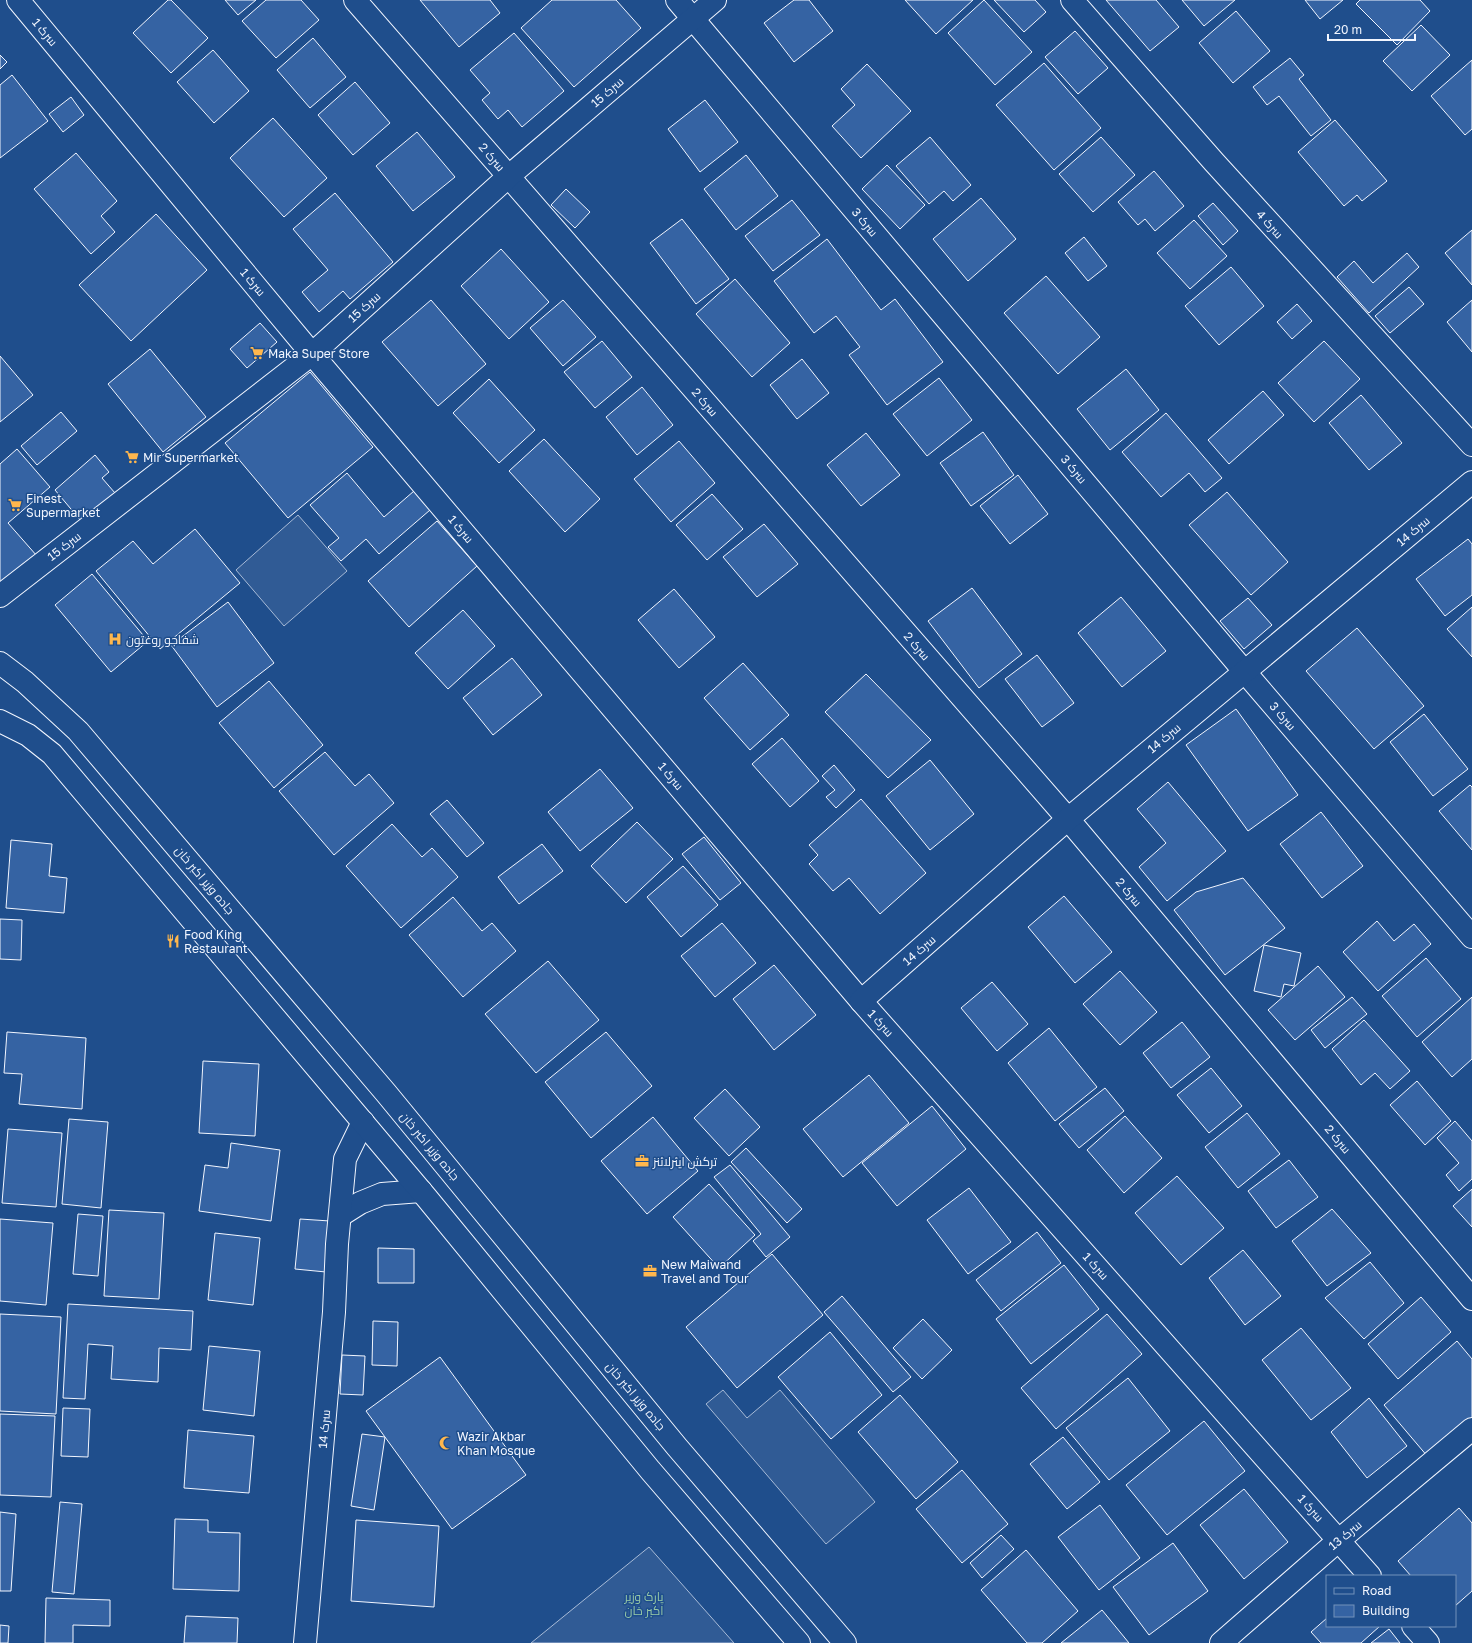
<svg xmlns="http://www.w3.org/2000/svg" width="1472" height="1643" font-family="'Golos Text',Cairo,sans-serif">
	<rect width="100%" height="100%" fill="#1f4e8c"/>
	<g fill="#305b95" stroke="#a8bbd7">
		<polygon points="298,515 347,571 284,626 236,570"/>
		<polygon points="723,1390 747,1418 780,1390 875,1502 826,1544 706,1404"/>
		<polygon points="649,1547 734,1643 531,1643"/>
	</g>
	<g fill="#3563a3" stroke="#f2f6ff">
		<polygon points="168,0 171,0 208,38 171,73 133,33"/>
		<polygon points="225,0 256,0 238,15"/>
		<polygon points="266,0 301,0 319,20 276,58 242,21"/>
		<polygon points="420,0 490,0 500,13 459,47"/>
		<polygon points="552,0 616,0 641,28 574,87 521,28"/>
		<polygon points="794,0 809,0 833,31 794,62 764,23"/>
		<polygon points="905,0 973,0 936,34"/>
		<polygon points="984,0 1032,52 995,85 948,33"/>
		<polygon points="994,0 1035,0 1046,12 1024,32"/>
		<polygon points="1106,0 1156,0 1179,27 1150,51"/>
		<polygon points="1182,0 1235,0 1204,26"/>
		<polygon points="1305,0 1343,0 1320,19"/>
		<polygon points="1360,0 1420,0 1430,11 1397,45 1356,4"/>
		<polygon points="1236,11 1270,51 1233,83 1199,43"/>
		<polygon points="1421,25 1450,55 1412,91 1383,61"/>
		<polygon points="1075,31 1108,68 1078,94 1045,57"/>
		<polygon points="514,33 564,91 522,127 508,110 498,119 482,100 490,93 470,70"/>
		<polygon points="313,38 346,77 310,108 277,70"/>
		<polygon points="213,50 249,91 214,123 177,82"/>
		<polygon points="0,55 7,62 0,69"/>
		<polygon points="1290,58 1304,75 1299,79 1331,120 1311,136 1279,96 1267,105 1253,87"/>
		<polygon points="1472,60 1472,129 1465,135 1431,96"/>
		<polygon points="1044,63 1101,128 1054,170 996,105"/>
		<polygon points="867,64 911,111 861,158 832,126 855,105 841,89"/>
		<polygon points="12,75 48,121 0,158 0,85"/>
		<polygon points="355,82 390,123 353,155 318,115"/>
		<polygon points="71,97 84,115 63,132 49,114"/>
		<polygon points="705,100 738,142 700,172 668,129"/>
		<polygon points="273,118 327,178 284,217 230,158"/>
		<polygon points="1335,120 1387,181 1362,201 1357,195 1344,206 1298,152"/>
		<polygon points="417,132 455,177 413,211 376,166"/>
		<polygon points="930,137 971,185 953,201 944,191 929,204 896,166"/>
		<polygon points="1101,137 1135,175 1093,212 1059,174"/>
		<polygon points="76,153 117,201 101,216 115,232 91,254 34,189"/>
		<polygon points="746,155 778,196 736,230 704,189"/>
		<polygon points="887,165 925,205 900,229 862,189"/>
		<polygon points="1154,171 1184,206 1155,231 1145,219 1138,225 1118,202"/>
		<polygon points="566,189 590,212 575,228 551,205"/>
		<polygon points="335,193 393,262 350,299 343,291 319,312 302,292 328,270 293,229"/>
		<polygon points="981,198 1016,239 968,281 933,239"/>
		<polygon points="792,200 820,235 773,271 745,236"/>
		<polygon points="1213,203 1238,231 1223,245 1198,216"/>
		<polygon points="156,214 207,270 131,341 79,285"/>
		<polygon points="682,219 729,279 696,304 650,243"/>
		<polygon points="1194,220 1227,256 1190,289 1157,253"/>
		<polygon points="1472,230 1472,285 1445,253"/>
		<polygon points="1084,237 1107,266 1088,281 1065,253"/>
		<polygon points="827,239 881,310 895,299 943,362 887,405 849,355 860,347 836,316 814,333 774,281"/>
		<polygon points="501,249 549,302 509,339 461,286"/>
		<polygon points="1407,253 1419,267 1369,313 1337,277 1354,261 1373,283"/>
		<polygon points="1231,267 1264,306 1219,345 1185,306"/>
		<polygon points="1046,276 1100,337 1058,374 1004,313"/>
		<polygon points="735,279 790,343 752,377 696,314"/>
		<polygon points="1409,287 1424,304 1390,333 1375,316"/>
		<polygon points="431,300 486,364 438,406 382,342"/>
		<polygon points="563,300 596,337 563,366 530,328"/>
		<polygon points="1472,300 1472,352 1447,322"/>
		<polygon points="1297,304 1312,321 1292,339 1277,322"/>
		<polygon points="260,323 277,342 247,368 230,349"/>
		<polygon points="602,341 632,377 595,408 564,372"/>
		<polygon points="1324,341 1360,379 1314,422 1278,383"/>
		<polygon points="150,349 206,417 163,452 108,384"/>
		<polygon points="0,356 33,395 0,422"/>
		<polygon points="802,359 829,393 797,419 770,385"/>
		<polygon points="1126,369 1159,410 1110,450 1077,409"/>
		<polygon points="310,372 373,447 288,518 225,443"/>
		<polygon points="939,378 972,420 927,456 893,414"/>
		<polygon points="489,379 535,430 499,463 453,413"/>
		<polygon points="642,387 673,425 637,455 606,417"/>
		<polygon points="1263,391 1284,415 1229,464 1208,440"/>
		<polygon points="1361,395 1402,443 1369,470 1329,423"/>
		<polygon points="61,412 77,431 37,465 21,446"/>
		<polygon points="1166,413 1222,478 1205,492 1189,473 1161,497 1122,452"/>
		<polygon points="983,432 1014,475 971,506 940,463"/>
		<polygon points="866,433 900,475 861,506 827,465"/>
		<polygon points="544,439 600,499 565,532 509,471"/>
		<polygon points="679,441 715,483 671,522 634,479"/>
		<polygon points="17,449 50,487 8,523 37,556 0,588 0,464"/>
		<polygon points="95,455 109,472 102,478 115,493 81,521 55,490"/>
		<polygon points="347,473 384,517 414,491 430,510 379,554 366,539 341,561 328,547 339,538 310,505"/>
		<polygon points="1018,475 1048,514 1010,544 980,506"/>
		<polygon points="1227,492 1288,562 1251,595 1189,525"/>
		<polygon points="712,494 743,529 707,560 676,525"/>
		<polygon points="437,521 477,566 409,627 368,581"/>
		<polygon points="764,524 798,564 757,597 723,557"/>
		<polygon points="195,529 240,583 160,649 96,571 133,541 153,564"/>
		<polygon points="1468,539 1472,544 1472,595 1445,616 1416,579"/>
		<polygon points="92,574 148,641 111,672 55,605"/>
		<polygon points="972,588 1022,654 979,688 928,621"/>
		<polygon points="674,589 715,637 679,668 638,620"/>
		<polygon points="1121,597 1166,651 1122,687 1078,633"/>
		<polygon points="1248,598 1272,625 1244,649 1220,621"/>
		<polygon points="228,602 274,663 217,707 171,645"/>
		<polygon points="1472,607 1472,657 1447,629"/>
		<polygon points="463,610 495,646 448,689 415,653"/>
		<polygon points="1357,628 1424,706 1374,749 1306,671"/>
		<polygon points="1037,655 1074,703 1042,727 1005,679"/>
		<polygon points="512,658 542,695 493,735 463,698"/>
		<polygon points="743,663 789,715 750,750 704,698"/>
		<polygon points="866,674 931,740 888,778 825,712"/>
		<polygon points="269,681 323,745 274,788 219,723"/>
		<polygon points="1236,709 1298,795 1248,831 1186,745"/>
		<polygon points="1424,714 1468,769 1433,796 1390,742"/>
		<polygon points="782,738 819,781 790,807 752,764"/>
		<polygon points="325,752 355,786 369,774 394,803 334,855 279,791"/>
		<polygon points="930,760 974,814 930,850 886,796"/>
		<polygon points="834,765 855,790 836,808 826,797 835,790 822,776"/>
		<polygon points="600,769 633,808 580,851 548,812"/>
		<polygon points="1168,782 1226,851 1167,901 1139,867 1166,843 1137,809"/>
		<polygon points="1470,785 1472,787 1472,850 1439,811"/>
		<polygon points="861,799 926,873 880,914 849,878 833,891 809,864 818,855 809,845"/>
		<polygon points="447,800 484,843 467,857 430,814"/>
		<polygon points="1321,812 1363,866 1322,898 1280,844"/>
		<polygon points="637,822 673,859 626,903 591,866"/>
		<polygon points="392,824 422,857 432,848 458,877 401,928 346,866"/>
		<polygon points="704,837 741,883 720,900 682,854"/>
		<polygon points="11,840 52,844 49,876 67,878 64,913 6,908"/>
		<polygon points="542,844 563,871 519,904 498,877"/>
		<polygon points="683,866 718,905 681,937 647,897"/>
		<polygon points="1243,878 1285,928 1225,975 1174,910 1196,892"/>
		<polygon points="1064,896 1112,952 1075,983 1028,927"/>
		<polygon points="453,897 482,931 492,923 516,951 463,997 409,935"/>
		<polygon points="0,919 22,920 21,960 0,959"/>
		<polygon points="1377,921 1394,941 1414,924 1431,944 1378,991 1343,952"/>
		<polygon points="722,923 756,963 715,997 681,956"/>
		<polygon points="1264,945 1301,953 1294,986 1284,984 1281,997 1254,991"/>
		<polygon points="1426,958 1461,999 1417,1037 1382,996"/>
		<polygon points="548,961 599,1020 536,1073 485,1014"/>
		<polygon points="774,965 816,1015 774,1050 733,999"/>
		<polygon points="1318,966 1345,997 1295,1040 1268,1010"/>
		<polygon points="1120,971 1157,1012 1120,1045 1083,1004"/>
		<polygon points="992,982 1028,1024 997,1051 961,1008"/>
		<polygon points="1352,997 1367,1014 1325,1048 1311,1030"/>
		<polygon points="1472,997 1472,1059 1452,1077 1422,1042"/>
		<polygon points="1364,1020 1410,1071 1390,1089 1375,1073 1361,1085 1332,1049"/>
		<polygon points="1182,1022 1210,1057 1171,1088 1143,1053"/>
		<polygon points="1049,1028 1097,1087 1055,1121 1008,1063"/>
		<polygon points="7,1032 86,1038 82,1109 19,1104 22,1074 4,1073"/>
		<polygon points="606,1032 652,1086 591,1138 545,1082"/>
		<polygon points="203,1061 259,1064 255,1136 199,1133"/>
		<polygon points="1211,1068 1242,1106 1209,1133 1177,1095"/>
		<polygon points="869,1075 909,1123 843,1177 803,1129"/>
		<polygon points="1417,1081 1451,1121 1425,1145 1390,1105"/>
		<polygon points="1105,1088 1124,1111 1079,1148 1059,1124"/>
		<polygon points="725,1089 760,1127 729,1156 694,1118"/>
		<polygon points="932,1106 966,1149 897,1206 862,1163"/>
		<polygon points="1247,1113 1280,1154 1238,1188 1205,1147"/>
		<polygon points="1125,1116 1162,1158 1124,1193 1087,1150"/>
		<polygon points="653,1117 698,1171 647,1214 601,1161"/>
		<polygon points="69,1119 108,1122 101,1208 62,1204"/>
		<polygon points="1455,1121 1472,1141 1472,1179 1459,1191 1446,1175 1459,1163 1437,1138"/>
		<polygon points="8,1129 62,1133 56,1207 2,1203"/>
		<polygon points="231,1143 280,1150 271,1221 199,1211 205,1165 228,1168"/>
		<polygon points="746,1148 802,1209 787,1223 731,1162"/>
		<polygon points="1289,1160 1318,1197 1276,1228 1248,1191"/>
		<polygon points="730,1165 790,1237 766,1257 753,1241 761,1234 714,1177"/>
		<polygon points="1177,1176 1224,1228 1181,1265 1135,1213"/>
		<polygon points="709,1184 755,1235 719,1268 673,1217"/>
		<polygon points="969,1188 1011,1242 968,1274 927,1220"/>
		<polygon points="1472,1189 1472,1227 1453,1206"/>
		<polygon points="1332,1209 1371,1253 1327,1286 1292,1241"/>
		<polygon points="109,1210 164,1213 159,1299 104,1296"/>
		<polygon points="78,1214 103,1216 98,1276 73,1274"/>
		<polygon points="0,1219 53,1223 46,1305 0,1301"/>
		<polygon points="300,1219 330,1221 326,1272 295,1269"/>
		<polygon points="1037,1232 1061,1263 1001,1311 976,1280"/>
		<polygon points="215,1233 260,1238 253,1305 208,1300"/>
		<polygon points="378,1248 414,1249 414,1283 378,1283"/>
		<polygon points="1243,1250 1281,1296 1245,1325 1209,1278"/>
		<polygon points="772,1254 823,1315 737,1388 686,1327"/>
		<polygon points="1370,1262 1404,1303 1364,1339 1325,1298"/>
		<polygon points="1064,1265 1099,1309 1031,1364 996,1319"/>
		<polygon points="842,1296 911,1377 893,1392 824,1312"/>
		<polygon points="1421,1297 1451,1332 1398,1379 1368,1344"/>
		<polygon points="68,1304 193,1311 191,1350 159,1348 158,1382 111,1379 113,1346 88,1344 85,1399 63,1398"/>
		<polygon points="0,1314 61,1317 56,1414 0,1411"/>
		<polygon points="1107,1314 1142,1354 1056,1429 1021,1388"/>
		<polygon points="923,1319 952,1350 922,1379 893,1348"/>
		<polygon points="373,1321 398,1322 397,1366 372,1365"/>
		<polygon points="1301,1328 1351,1388 1311,1420 1262,1360"/>
		<polygon points="830,1332 882,1395 831,1439 778,1377"/>
		<polygon points="1457,1341 1472,1359 1472,1418 1428,1457 1384,1405"/>
		<polygon points="209,1346 260,1351 254,1416 203,1410"/>
		<polygon points="342,1355 365,1356 363,1395 340,1394"/>
		<polygon points="440,1357 526,1475 452,1529 366,1411"/>
		<polygon points="1128,1378 1170,1431 1109,1480 1066,1428"/>
		<polygon points="900,1395 958,1462 916,1499 858,1432"/>
		<polygon points="1369,1398 1407,1446 1367,1478 1331,1432"/>
		<polygon points="63,1408 90,1409 88,1457 61,1456"/>
		<polygon points="0,1414 55,1416 51,1497 0,1495"/>
		<polygon points="1204,1421 1245,1471 1167,1535 1126,1485"/>
		<polygon points="188,1430 254,1436 249,1493 184,1488"/>
		<polygon points="362,1434 385,1437 374,1510 351,1506"/>
		<polygon points="1063,1437 1100,1482 1067,1509 1030,1464"/>
		<polygon points="962,1470 1008,1524 962,1563 916,1509"/>
		<polygon points="1244,1489 1288,1542 1244,1579 1200,1525"/>
		<polygon points="60,1502 82,1504 74,1594 52,1592"/>
		<polygon points="1100,1505 1140,1558 1099,1590 1058,1537"/>
		<polygon points="1459,1508 1472,1523 1472,1591 1455,1606 1455,1576 1411,1576 1398,1561"/>
		<polygon points="0,1512 16,1514 11,1591 0,1591"/>
		<polygon points="175,1519 208,1520 208,1532 240,1533 239,1591 173,1589"/>
		<polygon points="356,1520 439,1526 434,1607 351,1601"/>
		<polygon points="1001,1535 1014,1549 982,1578 970,1563"/>
		<polygon points="1173,1543 1208,1591 1149,1635 1113,1587"/>
		<polygon points="1026,1550 1078,1611 1042,1643 1027,1643 981,1590"/>
		<polygon points="46,1598 110,1600 110,1626 73,1625 73,1643 45,1643"/>
		<polygon points="1102,1610 1129,1643 1061,1643"/>
		<polygon points="186,1616 238,1618 237,1643 184,1643"/>
		<polygon points="1327,1618 1327,1626 1380,1626 1361,1643 1321,1643 1311,1632"/>
		<polygon points="0,1625 9,1626 8,1643 0,1643"/>
		<polygon points="1389,1629 1400,1643 1371,1643"/>
	</g>
	<g fill="none" stroke-linecap="round" stroke-linejoin="round">
		<g stroke="#f2f6ff" stroke-width="24">
			<g id="minor">
				<polyline points="18,0 312,354 861,1001 1370,1576"/>
				<polyline points="355,0 1068,819 1472,1299"/>
				<polyline points="677,0 1244,671 1472,937"/>
				<polyline points="1072,0 1214,162 1472,445"/>
				<polyline points="0,596 312,354 509,176 715,0"/>
				<polyline points="861,1001 1068,819 1472,482"/>
				<polyline points="341,1215 360,1203 382,1194 421,1191"/>
				<polyline points="1413,1626 1428,1643"/>
				<polyline points="305,1643 334,1312 337,1244 345,1159 363,1122"/>
				<polyline points="1221,1643 1339,1540 1472,1429"/>
			</g>
		</g>
		<g stroke="#f2f6ff" stroke-width="24">
			<g id="major">
				<polyline points="0,663 25,682 78,731 386,1093 677,1447 845,1643"/>
				<polyline points="0,721 28,735 52,754 426,1197 650,1470 799,1643"/>
			</g>
		</g>
		<use href="#minor" stroke="#1f4e8c" stroke-width="22"/>
		<use href="#major" stroke="#1f4e8c" stroke-width="22"/>
	</g>
	<defs>
		<g id="supermarket-bare" transform="scale(1.08)"><path d="M-6-5.5h2.5l.6 2H6L4.5 2H-2.5L-4.4-4H-6ZM-1.5 3.2a1.3 1.3 0 1 0 .1 0ZM3 3.2a1.3 1.3 0 1 0 .1 0Z" fill="#ffb74d" stroke="#1f4e8c" stroke-width="2.5" paint-order="stroke"/></g>
		<g id="hospital-bare" transform="scale(1.08)"><path d="M-5-5h3v3.5h4V-5h3V5h-3V1.5h-4V5h-3Z" fill="#ffb74d" stroke="#1f4e8c" stroke-width="2.5" paint-order="stroke"/></g>
		<g id="restaurant-bare" transform="scale(1.08)"><path d="M-5-6h1v4h1v-4h1v4h1v-4h1v5L-1.5 .5V6h-2V.5L-5-1ZM5-6V6H3V1.5H1.5Q1.5-4 5-6Z" fill="#ffb74d" stroke="#1f4e8c" stroke-width="2.5" paint-order="stroke"/></g>
		<g id="office-bare" transform="scale(1.08)"><path d="M-6-3h4V-5.5h4V-3h4V5H-6ZM-1-4.5V-3h2v-1.5ZM-6 0V1H6V0Z" fill="#ffb74d" stroke="#1f4e8c" stroke-width="2.5" paint-order="stroke"/></g>
		<g id="mosque-bare" transform="scale(1.08)"><path d="M3.5-4.9A6 6 0 1 0 3.5 4.9A5 5 0 1 1 3.5-4.9Z" fill="#ffb74d" stroke="#1f4e8c" stroke-width="2.5" paint-order="stroke"/></g>
	</defs>
	<g fill-rule="evenodd">
		<use href="#supermarket-bare" x="257" y="353"/>
		<use href="#supermarket-bare" x="132" y="457"/>
		<use href="#supermarket-bare" x="15" y="505"/>
		<use href="#hospital-bare" x="115" y="639"/>
		<use href="#restaurant-bare" x="173" y="941"/>
		<use href="#office-bare" x="642" y="1161"/>
		<use href="#office-bare" x="650" y="1271"/>
		<use href="#mosque-bare" x="446" y="1443"/>
	</g>
	<g text-anchor="middle" dominant-baseline="central" stroke-width="3" stroke-linejoin="round" paint-order="stroke">
		<g font-size="12" fill="#f2f6ff" stroke="#1f4e8c">
			<text transform="translate(45 32) rotate(50)">سرک 1</text>
			<text transform="translate(607 92) rotate(-41)">سرک 15</text>
			<text transform="translate(492 157) rotate(49)">سرک 2</text>
			<text transform="translate(865 222) rotate(50)">سرک 3</text>
			<text transform="translate(1270 224) rotate(48)">سرک 4</text>
			<text transform="translate(253 282) rotate(50)">سرک 1</text>
			<text transform="translate(364 307) rotate(-42)">سرک 15</text>
			<text transform="translate(705 402) rotate(49)">سرک 2</text>
			<text transform="translate(1074 469) rotate(50)">سرک 3</text>
			<text transform="translate(461 529) rotate(50)">سرک 1</text>
			<text transform="translate(1413 531) rotate(-40)">سرک 14</text>
			<text transform="translate(64 546) rotate(-38)">سرک 15</text>
			<text transform="translate(917 646) rotate(49)">سرک 2</text>
			<text transform="translate(1283 716) rotate(49)">سرک 3</text>
			<text transform="translate(1164 738) rotate(-40)">سرک 14</text>
			<text transform="translate(671 776) rotate(50)">سرک 1</text>
			<text transform="translate(205 880) rotate(50)">جاده وزیر اکبر خان</text>
			<text transform="translate(1129 892) rotate(50)">سرک 2</text>
			<text transform="translate(919 950) rotate(-41)">سرک 14</text>
			<text transform="translate(881 1023) rotate(48)">سرک 1</text>
			<text transform="translate(1338 1139) rotate(50)">سرک 2</text>
			<text transform="translate(430 1146) rotate(50)">جاده وزیر اکبر خان</text>
			<text transform="translate(1096 1266) rotate(48)">سرک 1</text>
			<text transform="translate(636 1396) rotate(50)">جاده وزیر اکبر خان</text>
			<text transform="translate(324 1429) rotate(-85)">سرک 14</text>
			<text transform="translate(1311 1508) rotate(48)">سرک 1</text>
			<text transform="translate(1345 1535) rotate(-40)">سرک 13</text>
		</g>
		<g font-size="12" fill="#f2f6ff" stroke="#1f4e8c" text-anchor="start">
			<text x="268" y="353">Maka Super Store</text>
			<text x="143" y="457">Mir Supermarket</text>
			<text x="26" y="498">Finest<tspan x="26" dy="14">Supermarket</tspan></text>
			<text x="126" y="639">شفاجو روغتون</text>
			<text x="184" y="934">Food King<tspan x="184" dy="14">Restaurant</tspan></text>
			<text x="653" y="1161">ترکش ایئرلائنز</text>
			<text x="661" y="1264">New Maiwand<tspan x="661" dy="14">Travel and Tour</tspan></text>
			<text x="457" y="1436">Wazir Akbar<tspan x="457" dy="14">Khan Mosque</tspan></text>
		</g>
		<g font-size="12" fill="#97c8a6" stroke="#1f4e8c">
			<text x="644" y="1596">پارک وزیر<tspan x="644" dy="14">اکبر خان</tspan></text>
		</g>
	</g>
	<rect x="1326" y="1575" width="130" height="52" fill="#1f4e8c" stroke="#7391ba"/>
	<rect x="1334" y="1588" width="20" height="6" fill="#1f4e8c" stroke="#7391ba"/>
	<text x="1362" y="1595" font-size="12" fill="#f2f6ff">Road</text>
	<rect x="1334" y="1605" width="20" height="12" fill="#3563a3" stroke="#7391ba"/>
	<text x="1362" y="1615" font-size="12" fill="#f2f6ff">Building</text>
	<path d="M1328 34v6h87v-6" fill="none" stroke="#f2f6ff" stroke-width="2"/>
	<text x="1334" y="34" font-size="12" fill="#f2f6ff" stroke="#1f4e8c" stroke-width="3" paint-order="stroke">20 m</text>
</svg>
